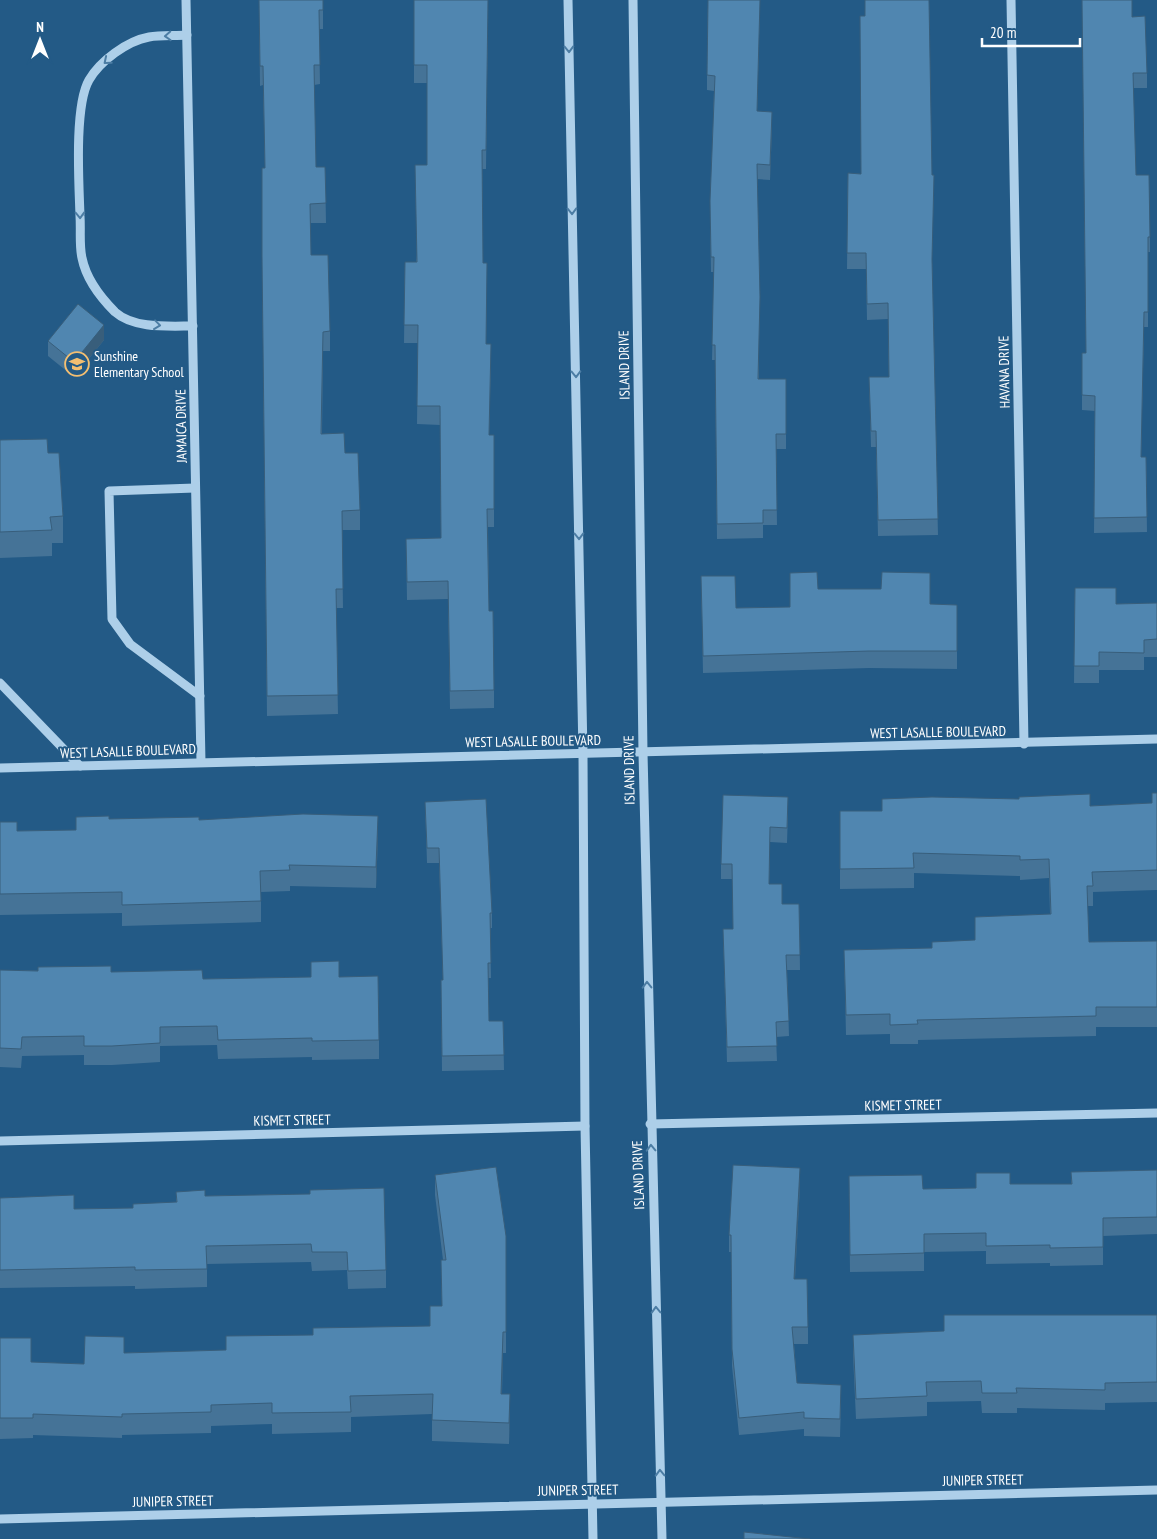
<svg xmlns="http://www.w3.org/2000/svg" width="1157" height="1539" font-family="'PT Sans Narrow',sans-serif">
	<rect width="100%" height="100%" fill="#235a86"/>
	<g fill="none" stroke-linecap="round" stroke-linejoin="round">
		<g stroke="#adcfe9" stroke-width="9">
			<polyline points="186,0 201,762"/>
			<polyline points="568,0 583,754 585,1126 593,1539"/>
			<polyline points="633,0 643,753 662,1539"/>
			<polyline points="1011,0 1024,744"/>
			<path d="M 187,35 C 175,36 161,35 149,37 C 127,41 100,61 89,80 C 74,106 79,184 80,216 C 81,230 79,245 82,258 C 86,278 101,298 115,312 C 134,329 169,326 193,326"/>
			<polyline points="195,488 109,491 112,619 130,644 200,696"/>
			<polyline points="0,683 80,766"/>
			<polyline points="0,768 1157,739"/>
			<polyline points="650,1124 1157,1113"/>
			<polyline points="0,1141 585,1126"/>
			<polyline points="0,1519 1157,1490"/>
		</g>
	</g>
	<g fill="#457397">
		<polygon points="259,0 323,0 323,29 319,29 320,84 314,85 316,167 325,167 326,223 310,223 311,255 330,331 330,351 323,351 322,434 345,453 360,510 360,530 342,530 343,608 336,608 338,714 267,716 262,257 265,168 263,85 260,86"/>
		<polygon points="414,0 488,0 486,169 482,169 483,263 486,344 491,362 489,435 494,435 494,527 488,527 489,611 494,690 494,708 450,709 448,599 407,600 406,539 441,538 440,425 417,424 418,343 404,343 405,262 416,262 427,165 427,83 414,83"/>
		<polygon points="760,0 757,111 772,127 770,180 757,179 759,379 786,434 786,449 776,449 777,525 763,525 763,538 717,539 715,360 712,360 714,272 711,272 710,216 714,91 707,90 707,75"/>
		<polygon points="1132,17 1147,73 1147,88 1133,88 1136,175 1150,237 1150,252 1148,252 1148,327 1144,327 1141,457 1146,457 1147,532 1094,533 1095,411 1082,410 1082,353 1086,353"/>
		<polygon points="848,173 932,266 938,535 878,536 876,447 871,447 869,377 889,377 888,319 867,320 866,269 847,269"/>
		<polygon points="104,340 74,377 48,356 48,341"/>
		<polygon points="0,440 48,453 63,516 63,543 52,543 52,556 0,558"/>
		<polygon points="701,576 736,608 790,607 818,589 930,604 957,605 957,669 869,668 703,673"/>
		<polygon points="1075,588 1116,604 1157,603 1157,657 1144,657 1144,670 1099,670 1099,683 1074,683"/>
		<polygon points="1152,793 1157,793 1157,890 1093,892 1093,906 1087,906 1089,942 1157,941 1157,1027 1096,1027 1096,1036 918,1040 918,1044 890,1044 890,1034 846,1035 844,950 932,948 975,940 975,917 1050,914 1049,878 1020,880 1020,876 914,873 914,888 840,889 840,811 882,811 882,799 1090,806 1152,803"/>
		<polygon points="425,802 492,913 492,928 490,928 491,978 488,978 489,1021 503,1021 504,1070 442,1071 441,980 443,980 439,863 427,863"/>
		<polygon points="788,812 787,843 770,842 769,884 782,904 799,904 800,970 787,970 789,1036 776,1037 777,1061 727,1062 723,929 733,929 732,879 721,879 721,864"/>
		<polygon points="109,819 199,820 378,837 376,888 290,886 290,891 261,892 261,922 122,926 122,913 0,915 0,822 17,831 76,830"/>
		<polygon points="0,970 111,972 203,979 339,977 379,1040 379,1059 312,1060 312,1057 218,1059 217,1045 160,1046 160,1062 112,1065 84,1065 84,1055 22,1056 21,1068 0,1067"/>
		<polygon points="1157,1170 1157,1234 1103,1236 1103,1265 1050,1266 1050,1263 986,1264 986,1251 924,1252 924,1271 850,1272 849,1194 923,1189 976,1188 1010,1184 1071,1184 1071,1172"/>
		<polygon points="435,1175 506,1236 506,1353 503,1353 502,1394 510,1414 509,1444 432,1441 432,1414 351,1417 351,1432 272,1434 272,1424 211,1426 211,1433 122,1435 122,1438 33,1435 33,1438 0,1439 0,1338 31,1362 84,1364 124,1353 226,1350 313,1335 430,1326 442,1306 441,1260 443,1260 435,1195"/>
		<polygon points="800,1185 795,1279 808,1327 808,1344 794,1344 797,1383 841,1402 840,1437 804,1436 804,1429 739,1435 732,1366 731,1252 729,1252 729,1235"/>
		<polygon points="176,1192 205,1196 310,1194 386,1270 386,1288 348,1289 347,1270 312,1271 311,1262 207,1264 207,1287 135,1289 135,1286 0,1288 0,1198 74,1209 133,1208 176,1202"/>
		<polygon points="1157,1315 1157,1402 1105,1403 1105,1410 1017,1408 1017,1413 982,1413 981,1401 927,1402 927,1416 856,1419 853,1355 853,1335 944,1331"/>
	</g>
	<g fill="#385e7b">
		<polygon points="772,112 772,127 770,180 770,165"/>
		<polygon points="104,325 104,340 74,377 74,362"/>
		<polygon points="378,816 378,837 376,888 376,867"/>
		<polygon points="800,1168 800,1185 794,1296 794,1279"/>
		<polygon points="503,1332 503,1353 501,1414 501,1394"/>
		<polygon points="510,1394 510,1414 509,1444 509,1423"/>
	</g>
	<g fill="#5086b0" stroke="#385e7b">
		<polygon points="259,0 323,0 323,10 319,10 320,65 314,65 316,167 325,167 326,203 310,204 311,255 328,255 330,331 323,332 321,434 344,433 345,453 358,453 360,510 342,511 343,589 336,589 338,695 267,696 262,257 262,168 265,168 263,66 260,66"/>
		<polygon points="414,0 488,0 486,150 482,150 483,263 487,263 486,344 491,344 489,435 494,435 494,509 487,509 489,611 493,611 494,690 450,691 448,581 407,582 406,539 441,538 440,406 417,406 418,325 404,325 405,262 417,262 415,165 427,165 427,65 414,65"/>
		<polygon points="708,0 760,0 757,111 772,112 770,165 757,164 760,297 758,379 786,379 786,434 776,434 777,510 763,510 763,523 717,524 715,345 712,345 714,257 711,257 710,201 715,76 707,75"/>
		<polygon points="865,0 929,0 932,175 934,175 932,259 938,519 878,520 876,431 871,431 869,377 889,377 888,303 867,304 866,253 847,253 848,173 861,174 860,16 865,16"/>
		<polygon points="1082,0 1132,0 1132,17 1145,16 1147,73 1133,73 1136,175 1149,175 1150,237 1148,237 1148,312 1144,312 1141,457 1146,457 1147,517 1094,518 1095,396 1082,395 1082,353 1086,353"/>
		<polygon points="78,304 104,325 74,362 48,341"/>
		<polygon points="47,439 48,453 59,453 63,516 50,517 52,530 0,532 0,440"/>
		<polygon points="817,572 818,589 881,589 882,572 930,573 930,604 957,605 957,651 869,651 703,656 701,576 735,576 736,608 790,607 790,573"/>
		<polygon points="1075,588 1116,588 1116,604 1157,603 1157,639 1144,640 1144,653 1099,652 1099,666 1074,666"/>
		<polygon points="1152,793 1157,793 1157,870 1092,872 1093,886 1087,886 1089,942 1157,941 1157,1007 1096,1007 1096,1016 917,1020 918,1024 890,1025 890,1014 846,1015 844,950 932,948 932,942 975,940 975,917 1051,914 1049,859 1020,860 1020,856 913,853 914,868 840,869 840,811 882,811 882,799 932,797 1019,799 1019,797 1090,794 1090,806 1152,803"/>
		<polygon points="723,795 788,797 787,828 770,827 769,884 782,884 782,904 799,904 800,955 786,955 789,1021 776,1022 777,1046 727,1047 723,929 733,929 732,864 721,864"/>
		<polygon points="486,799 492,913 490,913 491,963 488,963 489,1021 503,1021 504,1055 442,1056 441,980 443,980 439,848 427,848 425,802"/>
		<polygon points="303,814 378,816 376,867 289,865 290,870 260,871 261,901 122,905 122,892 0,894 0,822 17,822 17,831 76,830 76,817 109,816 109,819 199,817 199,820"/>
		<polygon points="339,961 339,977 378,976 379,1040 312,1041 312,1038 218,1040 217,1026 160,1027 160,1043 112,1046 84,1046 84,1036 22,1037 21,1049 0,1048 0,970 38,971 38,967 111,966 111,972 202,970 203,979 311,977 311,962"/>
		<polygon points="733,1165 800,1168 794,1279 807,1279 808,1327 792,1327 797,1383 841,1385 840,1419 804,1418 804,1412 739,1418 732,1349 731,1235 729,1235"/>
		<polygon points="496,1167 506,1236 506,1332 503,1332 501,1394 510,1394 509,1423 432,1420 433,1394 350,1396 351,1412 272,1413 272,1403 211,1405 211,1412 122,1414 122,1417 33,1414 33,1418 0,1418 0,1338 31,1338 31,1362 84,1364 85,1336 124,1337 124,1353 226,1350 226,1336 313,1335 313,1328 430,1326 430,1306 442,1306 441,1260 446,1260 435,1175"/>
		<polygon points="1157,1170 1157,1217 1103,1218 1103,1247 1050,1248 1050,1245 986,1246 986,1233 924,1234 924,1253 850,1255 849,1176 922,1175 923,1189 976,1188 976,1173 1010,1173 1010,1184 1072,1184 1071,1172"/>
		<polygon points="384,1188 386,1270 348,1271 347,1252 312,1252 311,1244 206,1246 207,1269 135,1270 135,1267 0,1270 0,1198 74,1195 74,1209 133,1208 133,1204 177,1202 176,1192 205,1190 205,1196 310,1194 310,1190"/>
		<polygon points="944,1315 1157,1315 1157,1382 1105,1383 1105,1390 1016,1388 1017,1393 982,1393 981,1381 926,1382 927,1396 856,1399 853,1335 944,1331"/>
		<polygon points="744,1532 810,1539 744,1539"/>
	</g>
	<defs><path id="oneway-chevron" d="M-2-3.5L2.5 0L-2 3.5" fill="none" stroke-width="1.6" stroke-linecap="round" stroke-linejoin="round" transform="scale(1.25)"/></defs>
	<g stroke="#4c7da4">
		<use href="#oneway-chevron" transform="translate(168 36) rotate(177)"/>
		<use href="#oneway-chevron" transform="translate(569 49) rotate(89)"/>
		<use href="#oneway-chevron" transform="translate(107 61) rotate(140)"/>
		<use href="#oneway-chevron" transform="translate(572 211) rotate(89)"/>
		<use href="#oneway-chevron" transform="translate(80 215) rotate(88)"/>
		<use href="#oneway-chevron" transform="translate(157 325) rotate(7)"/>
		<use href="#oneway-chevron" transform="translate(576 374) rotate(89)"/>
		<use href="#oneway-chevron" transform="translate(579 536) rotate(89)"/>
		<use href="#oneway-chevron" transform="translate(647 985) rotate(-91)"/>
		<use href="#oneway-chevron" transform="translate(651 1148) rotate(-92)"/>
		<use href="#oneway-chevron" transform="translate(656 1310) rotate(-92)"/>
		<use href="#oneway-chevron" transform="translate(660 1473) rotate(-92)"/>
	</g>
	<defs>
		<g id="school-ring" transform="scale(1.25)"><circle r="9.5" fill="#235a86" stroke="#f4bf71" stroke-width="1.5"/><path d="M0-5L7-2L0 1L-7-2ZM-4 1L0 2.5L4 1V4Q0 6-4 4Z" fill="#f4bf71"/></g>
	</defs>
	<g fill-rule="evenodd">
		<use href="#school-ring" x="77" y="364"/>
	</g>
	<g text-anchor="middle" dominant-baseline="central" stroke-width="4" stroke-linejoin="round" paint-order="stroke">
		<g font-size="14" fill="#fff" stroke="#235a86" text-anchor="start">
			<text x="94" y="356">Sunshine<tspan x="94" dy="16">Elementary School</tspan></text>
		</g>
		<g font-size="14" fill="#fff" stroke="#235a86">
			<text transform="translate(624 365) rotate(-91)">ISLAND DRIVE</text>
			<text transform="translate(1004 372) rotate(-91)">HAVANA DRIVE</text>
			<text transform="translate(181 426) rotate(-91)">JAMAICA DRIVE</text>
			<text transform="translate(938 732) rotate(-1)">WEST LASALLE BOULEVARD</text>
			<text transform="translate(533 741) rotate(-1)">WEST LASALLE BOULEVARD</text>
			<text transform="translate(128 751) rotate(-2)">WEST LASALLE BOULEVARD</text>
			<text transform="translate(629 770) rotate(-91)">ISLAND DRIVE</text>
			<text transform="translate(903 1105) rotate(-1)">KISMET STREET</text>
			<text transform="translate(292 1120) rotate(-1)">KISMET STREET</text>
			<text transform="translate(638 1175) rotate(-92)">ISLAND DRIVE</text>
			<text transform="translate(983 1480) rotate(-1)">JUNIPER STREET</text>
			<text transform="translate(578 1490) rotate(-1)">JUNIPER STREET</text>
			<text transform="translate(173 1501) rotate(-1)">JUNIPER STREET</text>
		</g>
	</g>
	<g transform="translate(40 40)" stroke="#235a86" stroke-width="4" paint-order="stroke">
	<path d="M0-4L9 19L0 12L-9 19Z" fill="#ffffff"/>
	<text y="-8" font-size="14" font-weight="bold" text-anchor="middle" fill="#ffffff">N</text>
	</g>
	<path d="M982 38v8h98v-8" fill="none" stroke="#ffffff" stroke-width="2.5"/>
	<text x="990" y="38" font-size="15" fill="#ffffff" stroke="#235a86" stroke-width="4" paint-order="stroke">20 m</text>
</svg>
